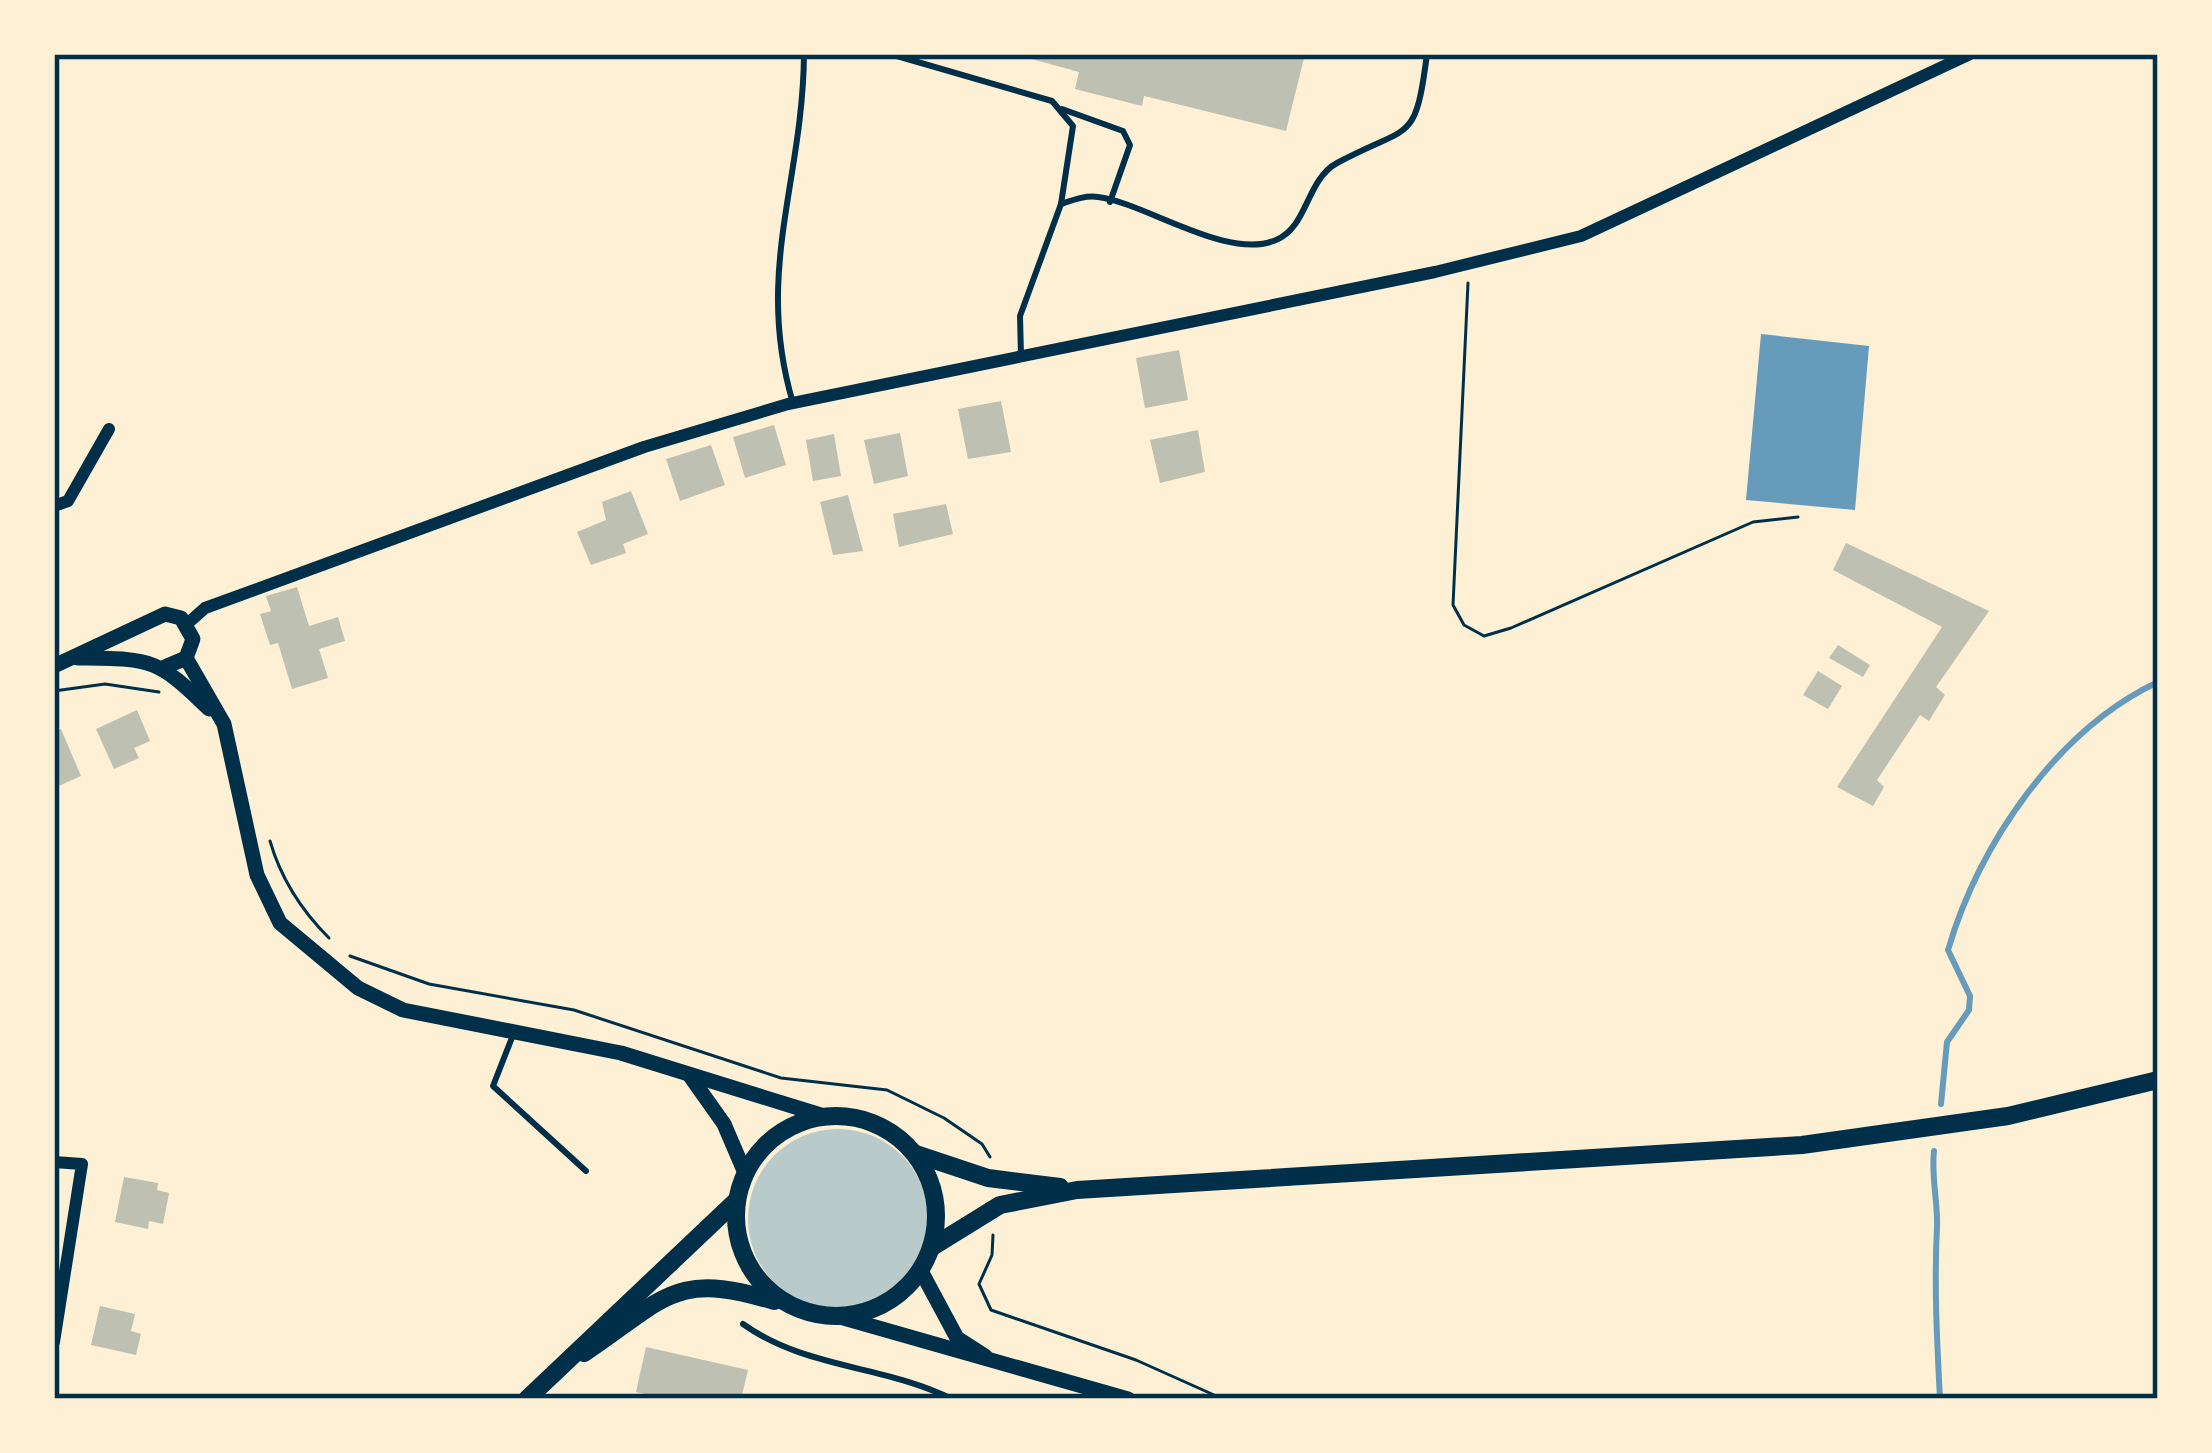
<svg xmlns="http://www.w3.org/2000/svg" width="2212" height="1453" font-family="'Public Sans',sans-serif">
	<rect width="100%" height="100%" fill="#fdf0d5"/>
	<circle fill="#b9caca" cx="838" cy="1219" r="90"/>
	<polygon fill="#669bbc" points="1761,334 1869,346 1855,510 1746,500"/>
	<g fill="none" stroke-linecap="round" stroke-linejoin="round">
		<g stroke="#669bbc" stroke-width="6">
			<path d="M 1941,1104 L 1947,1042 L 1969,1010 L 1970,996 L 1948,950 C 1979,845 2056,730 2158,682"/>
			<path d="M 1934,1151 C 1931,1177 1938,1202 1937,1227 C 1934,1284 1937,1342 1940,1399"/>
		</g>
	</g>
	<g fill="#bec0b2">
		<polygon points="1013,54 1305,54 1286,131 1144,96 1142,106 1075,89 1079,72"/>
		<polygon points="1179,350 1188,400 1145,408 1136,358"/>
		<polygon points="1001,401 1011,452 968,459 958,409"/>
		<polygon points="774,425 786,465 745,478 733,437"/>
		<polygon points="1198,430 1205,472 1160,483 1150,440"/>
		<polygon points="900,433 908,476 874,484 864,440"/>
		<polygon points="834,434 841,476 813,481 806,440"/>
		<polygon points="711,445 725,485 680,501 666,459"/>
		<polygon points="631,491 648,534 623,544 626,553 591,565 577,532 606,520 602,502"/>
		<polygon points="848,495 863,551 833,555 820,502"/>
		<polygon points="946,504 953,534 899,547 893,514"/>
		<polygon points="1846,543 1989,611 1936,687 1945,695 1929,721 1920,715 1877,780 1884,787 1873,806 1837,787 1942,627 1833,570"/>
		<polygon points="297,587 309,626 338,617 345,641 319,649 328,678 292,689 278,643 270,645 260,614 271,611 266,596"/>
		<polygon points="1838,645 1870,665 1863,677 1829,658"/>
		<polygon points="1818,671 1842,686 1828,709 1803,695"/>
		<polygon points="137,710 150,741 134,748 139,758 114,769 96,729"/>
		<polygon points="61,729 81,776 54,788 54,732"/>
		<polygon points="124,1177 158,1183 157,1190 169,1193 163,1224 149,1221 148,1229 115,1222"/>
		<polygon points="100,1306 135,1314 131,1331 141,1334 136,1355 91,1345"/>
		<polygon points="646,1347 748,1370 741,1399 667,1399 636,1392"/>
	</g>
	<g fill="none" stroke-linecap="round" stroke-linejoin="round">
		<g stroke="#003049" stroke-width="3">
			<polyline points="1468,283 1453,605 1464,625 1484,636 1511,628 1753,522 1798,517"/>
			<polyline points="54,691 105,684 159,692"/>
			<path d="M 270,841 C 281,879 301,910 329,938"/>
			<polyline points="350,956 429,984 574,1010 781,1078 887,1090 944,1118 982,1144 990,1157"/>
			<polyline points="993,1235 992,1255 979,1284 991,1310 1136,1360 1223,1399"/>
		</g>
		<g stroke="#003049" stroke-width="6">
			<polyline points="890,54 1052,101 1073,126 1061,204"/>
			<polyline points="1062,109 1123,131 1130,145 1110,202"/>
			<path d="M 1021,356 L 1020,316 L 1061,204 C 1073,200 1086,195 1098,197 C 1146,203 1227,261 1276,240 C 1308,227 1306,180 1337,163 C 1411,123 1415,146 1427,54"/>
			<path d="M 793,403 C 754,272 803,182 804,54"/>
			<polyline points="513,1035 493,1086 586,1171"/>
			<path d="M 743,1324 C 806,1369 884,1365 952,1399"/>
		</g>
		<g stroke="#003049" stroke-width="12">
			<polyline points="54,506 68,501 109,429"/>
			<polyline points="187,624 205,608 644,447 788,404 1435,272 1581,236 1970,54"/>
			<polyline points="54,1162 82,1164 54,1342"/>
		</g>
		<g stroke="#003049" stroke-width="15">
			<path d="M 78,658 C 151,659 156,657 209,709"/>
			<polyline points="186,658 224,724 257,875 280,923 358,988 403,1010 621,1053 824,1116"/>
			<polyline points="54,666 165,614 181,618 193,639 186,658 165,667"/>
			<polyline points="690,1076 724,1124 745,1173"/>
			<polyline points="921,1271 957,1338 985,1356"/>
			<polyline points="840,1317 1128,1399"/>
		</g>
		<g stroke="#003049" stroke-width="18">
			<circle cx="836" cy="1216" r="100"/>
			<polyline points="916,1154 988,1178 1060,1187"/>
			<polyline points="932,1247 1000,1205 1077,1190 1802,1145 2008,1116 2158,1080"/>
			<path d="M 584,1353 C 665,1299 673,1270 774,1301"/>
			<polyline points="527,1399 737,1200"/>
		</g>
	</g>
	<rect width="2212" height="1453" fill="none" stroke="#fdf0d5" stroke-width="114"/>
	<rect x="57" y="57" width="2098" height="1339" fill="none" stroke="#003049" stroke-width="4.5"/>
</svg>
